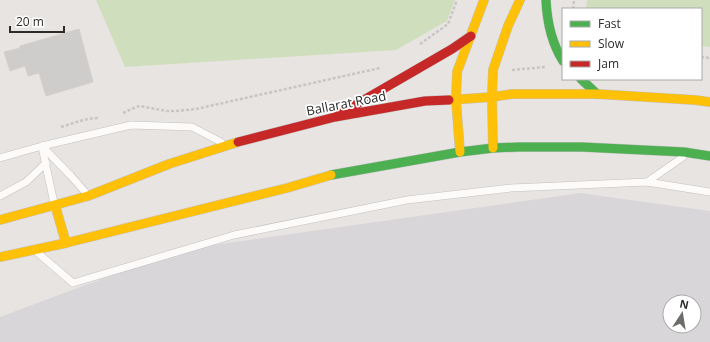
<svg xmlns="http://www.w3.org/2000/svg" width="710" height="342" font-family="'Open Sans',sans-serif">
	<rect width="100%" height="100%" fill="#e8e4e1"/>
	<path fill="#d8d6d8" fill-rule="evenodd" d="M 580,193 L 710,211 L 710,342 L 0,342 L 0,317 L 179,250 ZM 670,302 L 694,302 L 694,326 L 670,326 Z"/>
	<g fill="#cfdfbe">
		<polygon points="96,0 455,0 447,21 396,50 125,67"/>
		<polygon points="587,0 710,0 710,47 701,46 701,9 586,9"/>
	</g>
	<polygon fill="#cfcdcb" stroke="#d3d0cd" points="79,29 93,82 46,96 39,73 28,76 25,66 10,71 4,52 20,48 20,46"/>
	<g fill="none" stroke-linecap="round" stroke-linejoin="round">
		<g stroke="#c2c1c1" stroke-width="8">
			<g id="lane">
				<polyline points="42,146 71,176 86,193"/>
				<polyline points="42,147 54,203"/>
				<polyline points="0,158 42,146 131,125 192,127 221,142"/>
				<polyline points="647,182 683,157"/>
				<polyline points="0,196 26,182 46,163"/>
				<polyline points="38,253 73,283 234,235 407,200 511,188 647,182 710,192"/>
			</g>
		</g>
		<g stroke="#c2c1c1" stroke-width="10">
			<g id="fast">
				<path d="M 546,0 C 547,22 551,42 563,61"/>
				<polyline points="581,79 597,94"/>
				<polyline points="331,175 460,152 493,148 519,147 582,147 684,152 710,156"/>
			</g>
		</g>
		<g stroke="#c2c1c1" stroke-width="10">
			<g id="slow">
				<polyline points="449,100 492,97 512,94 597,94 695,100 710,102"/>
				<polyline points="493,148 492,97 493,70 508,26 520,0"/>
				<polyline points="460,152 456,100 457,72 484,0"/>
				<polyline points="55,205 66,243"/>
				<polyline points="0,220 88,196 169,164 238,142"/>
				<polyline points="0,257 66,243 287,188 331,175"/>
			</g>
		</g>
		<g stroke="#c2c1c1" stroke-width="10">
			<g id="jam">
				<polyline points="338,115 452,49 471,36"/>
				<polyline points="238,142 335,117 425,101 449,100"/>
			</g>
		</g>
		<g stroke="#c6c6c6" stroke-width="2.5" stroke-dasharray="3 2" stroke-linecap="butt">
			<polyline points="573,9 574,0"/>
			<polyline points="420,44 448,24 457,0"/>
			<polyline points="701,57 710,58"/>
			<polyline points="512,70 545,67"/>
			<polyline points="123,113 136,107 140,106 167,111 176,111 196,109 380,68"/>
			<path d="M 61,127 C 74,123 86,118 99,118"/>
		</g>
		<use href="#lane" stroke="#fcfbfa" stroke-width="7"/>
		<use href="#fast" stroke="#4caf50" stroke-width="9"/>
		<use href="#slow" stroke="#ffc107" stroke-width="9"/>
		<use href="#jam" stroke="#c62828" stroke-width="9"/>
	</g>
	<g text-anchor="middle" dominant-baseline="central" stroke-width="3.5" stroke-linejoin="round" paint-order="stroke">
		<g font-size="13" fill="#2b2b2b" stroke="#fff">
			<text transform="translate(346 103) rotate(-11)">Ballarat Road</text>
		</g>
	</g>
	<rect x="562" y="8" width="140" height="72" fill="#ffffff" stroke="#aaaaaa"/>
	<rect x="570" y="21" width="20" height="6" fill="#4caf50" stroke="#aaaaaa"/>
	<text x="598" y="28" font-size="12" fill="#2b2b2b">Fast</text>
	<rect x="570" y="41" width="20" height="6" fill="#ffc107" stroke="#aaaaaa"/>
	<text x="598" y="48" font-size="12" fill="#2b2b2b">Slow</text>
	<rect x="570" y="61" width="20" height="6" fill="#c62828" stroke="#aaaaaa"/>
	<text x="598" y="68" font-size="12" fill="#2b2b2b">Jam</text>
	<g transform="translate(682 314) rotate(12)"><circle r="19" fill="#ffffff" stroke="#aaaaaa"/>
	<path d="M0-3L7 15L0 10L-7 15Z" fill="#6d6c6b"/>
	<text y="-6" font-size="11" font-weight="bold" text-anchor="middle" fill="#2b2b2b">N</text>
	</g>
	<path d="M10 26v6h54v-6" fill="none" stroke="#2b2b2b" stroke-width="2"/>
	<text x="16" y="26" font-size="12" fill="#2b2b2b" stroke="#ffffff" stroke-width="3" paint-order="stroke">20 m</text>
</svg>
